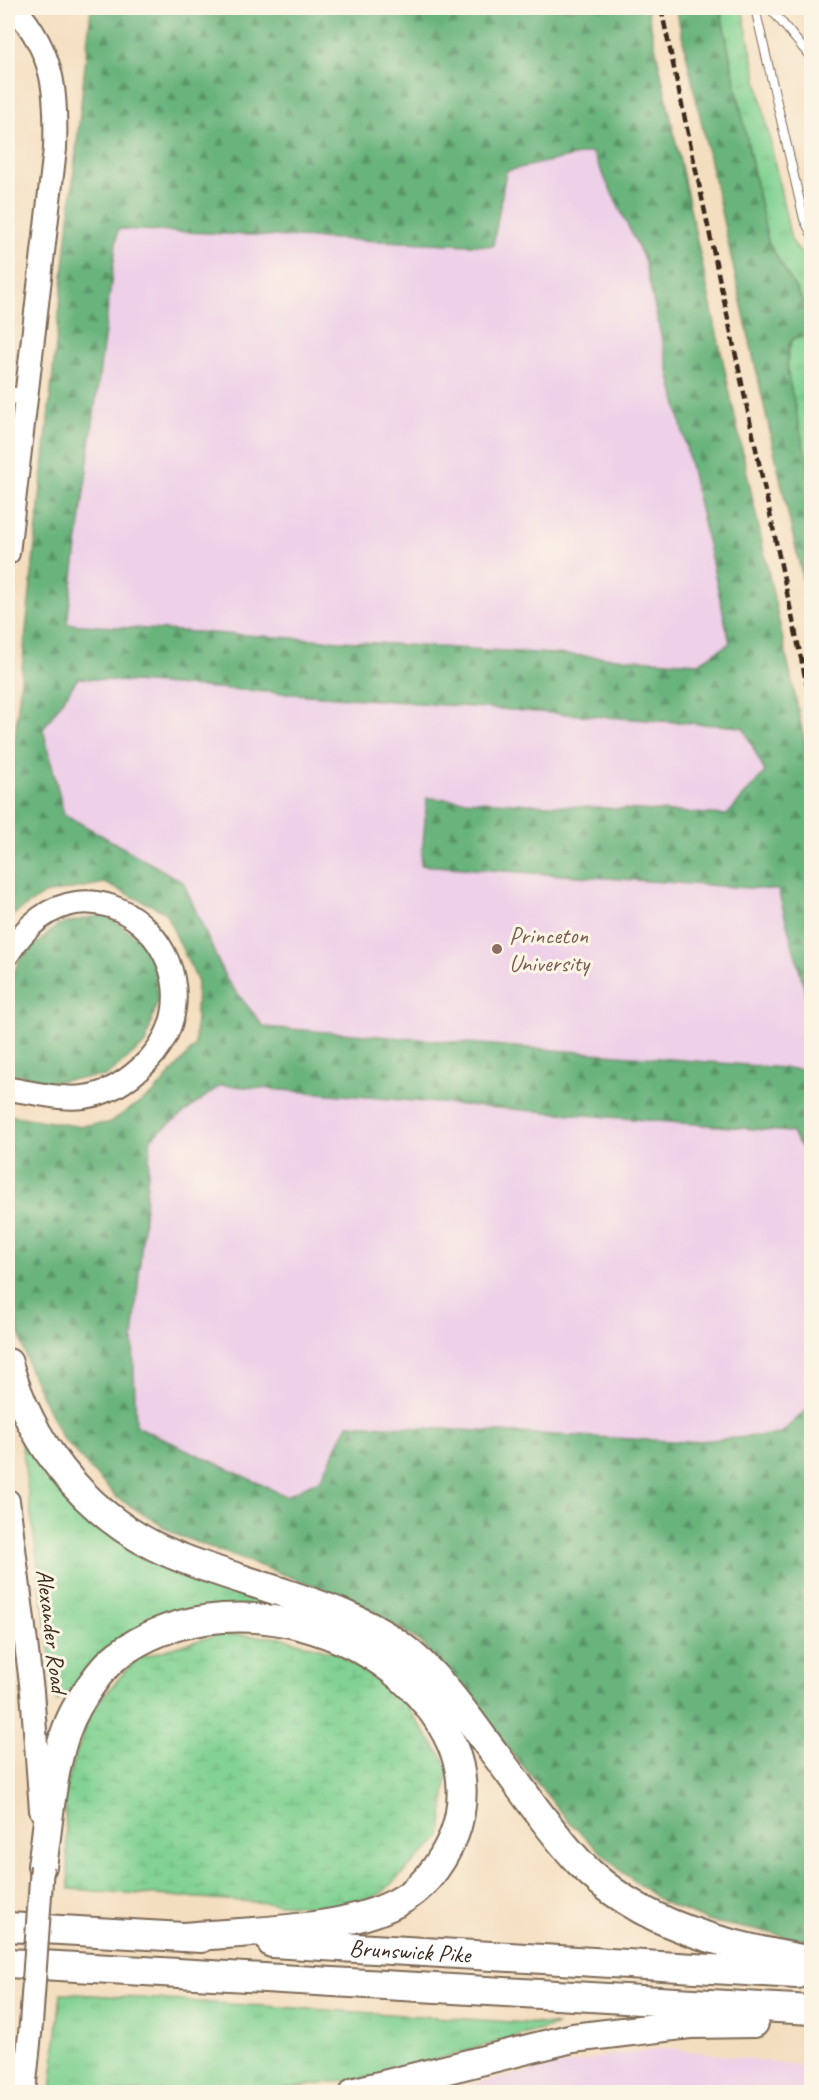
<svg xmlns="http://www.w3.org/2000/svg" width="819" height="2100" font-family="Caveat,sans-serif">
	<defs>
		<pattern id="grass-tufts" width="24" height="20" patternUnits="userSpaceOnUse" patternTransform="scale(1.5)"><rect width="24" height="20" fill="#82d293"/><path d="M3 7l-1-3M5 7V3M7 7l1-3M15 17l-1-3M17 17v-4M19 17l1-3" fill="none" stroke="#71b47e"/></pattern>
		<pattern id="forest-firs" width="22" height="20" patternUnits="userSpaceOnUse" patternTransform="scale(1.5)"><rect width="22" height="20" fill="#69b47d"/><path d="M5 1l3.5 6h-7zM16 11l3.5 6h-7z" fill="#589366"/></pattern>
		<pattern id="wetland-marsh" width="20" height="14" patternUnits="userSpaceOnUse" patternTransform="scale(1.5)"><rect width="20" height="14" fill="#82d293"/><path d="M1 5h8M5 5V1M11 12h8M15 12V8" fill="none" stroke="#71b47e"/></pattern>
	</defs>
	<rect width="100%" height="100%" fill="#fcf5e5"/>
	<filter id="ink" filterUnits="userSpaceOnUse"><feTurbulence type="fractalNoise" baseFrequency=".0167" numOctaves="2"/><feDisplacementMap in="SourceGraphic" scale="12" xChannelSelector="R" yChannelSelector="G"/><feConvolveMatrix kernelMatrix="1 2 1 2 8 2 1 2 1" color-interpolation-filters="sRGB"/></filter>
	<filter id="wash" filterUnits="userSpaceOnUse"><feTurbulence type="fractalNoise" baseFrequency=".008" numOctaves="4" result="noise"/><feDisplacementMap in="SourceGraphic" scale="24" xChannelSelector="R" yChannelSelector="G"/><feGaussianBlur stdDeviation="1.35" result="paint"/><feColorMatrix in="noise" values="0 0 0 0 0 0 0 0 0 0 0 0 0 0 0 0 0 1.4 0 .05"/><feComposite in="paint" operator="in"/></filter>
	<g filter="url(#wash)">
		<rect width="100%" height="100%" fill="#f4dec0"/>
		<g fill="#eed0e8">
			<polygon points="91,8 647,8 803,733 811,781 811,1941 708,1921 663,1902 621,1871 569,1822 421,1642 356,1601 177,1535 116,1497 61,1436 29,1369 11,1302 8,1258 8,1115 76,1126 109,1123 153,1094 195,1046 197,980 165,912 105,883 44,894 8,918 8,803"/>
			<polygon points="665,2048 811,2067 811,2092 434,2092 607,2056"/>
		</g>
		<g fill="url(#grass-tufts)" stroke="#5e7e58" stroke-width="1.5">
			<polygon points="720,8 742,8 791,240 811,266 811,315 768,242"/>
			<path d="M 811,334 L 811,478 C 804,446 775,364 794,338 Z"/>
			<polygon points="19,1426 120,1540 271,1602 127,1636 57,1702"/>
			<polygon points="61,1993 558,2025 375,2077 256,2092 51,2092"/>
		</g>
		<g fill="url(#forest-firs)" stroke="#526f4e" stroke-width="1.5" fill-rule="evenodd">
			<path d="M 91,8 L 647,8 L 803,733 L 811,781 L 811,1013 L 778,890 L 421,865 L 427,798 L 727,815 L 765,772 L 743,727 L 78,678 L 43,729 L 64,814 L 183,882 L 226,979 L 264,1027 L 809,1070 L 811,1066 L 811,1161 L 791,1132 L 221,1085 L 151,1138 L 133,1341 L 136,1426 L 286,1496 L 321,1479 L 348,1424 L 688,1442 L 780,1434 L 811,1406 L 811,1941 L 708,1921 L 663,1902 L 621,1871 L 569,1822 L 421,1642 L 356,1601 L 177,1535 L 116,1497 L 61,1436 L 29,1369 L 11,1302 L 8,1258 L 8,1115 L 76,1126 L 109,1123 L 153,1094 L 195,1046 L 197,980 L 165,912 L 105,883 L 44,894 L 8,918 L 8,803 ZM 592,152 L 644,259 L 730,643 L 699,663 L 67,624 L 118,229 L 493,246 L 506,171 Z"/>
			<polygon points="676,8 720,8 768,242 811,315 811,334 794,338 788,347 787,371 811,478 811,617"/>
			<polygon points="105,914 152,948 158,999 145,1044 106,1076 48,1082 8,1072 8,988 19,960 58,925"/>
		</g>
		<polygon fill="url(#wetland-marsh)" stroke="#5e7e58" stroke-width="1.5" points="220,1634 283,1638 336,1653 399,1696 448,1765 441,1837 384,1891 356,1909 69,1889 64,1792 90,1712 136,1659"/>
	</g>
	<g filter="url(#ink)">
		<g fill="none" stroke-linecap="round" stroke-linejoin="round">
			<g stroke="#7c6957" stroke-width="10">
				<g id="lane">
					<polyline points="755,8 804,219 812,235"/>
					<polyline points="770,8 812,59"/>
				</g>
			</g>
			<g stroke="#7c6957" stroke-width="18">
				<polyline id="street" points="8,395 26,396"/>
			</g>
			<g stroke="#7c6957" stroke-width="26">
				<g id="secondary">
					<path d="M 8,553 L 55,149 C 57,91 54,53 15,8"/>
					<path d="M 8,954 C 90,824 236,969 147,1062 C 130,1079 109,1094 84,1097 C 60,1100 32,1092 8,1089"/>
					<polyline points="8,1501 32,1691 41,1810"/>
					<polyline points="24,2092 31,2024"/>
				</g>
			</g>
			<g stroke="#7c6957" stroke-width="32">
				<g id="highway">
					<path d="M 8,1363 C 30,1441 81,1509 154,1546 C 193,1565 237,1577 278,1591 C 320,1605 362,1618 398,1644 C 438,1673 465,1714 495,1754 C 522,1789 548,1829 579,1862 C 641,1927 726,1945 812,1961"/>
					<path d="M 42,1866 C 50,1816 52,1750 77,1707 C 88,1688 101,1668 118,1655 C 222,1577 400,1627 452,1745 C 464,1772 465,1806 454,1835 C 442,1863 424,1889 396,1903 C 341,1932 246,1931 184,1937"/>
					<polyline points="8,1927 201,1938"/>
					<path id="s1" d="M 272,1943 L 797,1974"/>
					<polyline points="8,1963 812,2010"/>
					<polyline points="355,2092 573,2038 690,2024 754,2023"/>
				</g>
			</g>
			<use href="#lane" stroke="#fff" stroke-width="8"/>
			<use href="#street" stroke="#fff" stroke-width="15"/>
			<use href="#secondary" stroke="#fff" stroke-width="22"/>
			<use href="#highway" stroke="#fff" stroke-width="28"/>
			<polyline stroke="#3b2a1e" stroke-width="4.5" stroke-dasharray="9 4.5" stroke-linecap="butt" points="661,8 812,709"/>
			<g stroke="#7c6957" stroke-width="26" stroke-linecap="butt">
				<polyline id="secondary-bridge" points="31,2024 42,1866"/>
			</g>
			<use href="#secondary-bridge" stroke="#fff" stroke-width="22"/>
		</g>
	</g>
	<circle fill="#8d6e63" stroke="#fcf5e5" stroke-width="2" cx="497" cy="949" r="6"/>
	<g text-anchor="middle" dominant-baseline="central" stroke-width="6" stroke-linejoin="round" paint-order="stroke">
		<g font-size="24" fill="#785e54" stroke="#fcf5e5" text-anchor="start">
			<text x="509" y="935">Princeton<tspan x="509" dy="28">University</tspan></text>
		</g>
		<g font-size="24" fill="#3b2a1e" stroke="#fcf5e5">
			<text transform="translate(52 1631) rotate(83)">Alexander Road</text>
			<text stroke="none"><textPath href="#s1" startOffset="138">Brunswick Pike</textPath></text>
		</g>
	</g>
	<rect width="819" height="2100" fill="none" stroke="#fcf5e5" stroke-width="30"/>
</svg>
